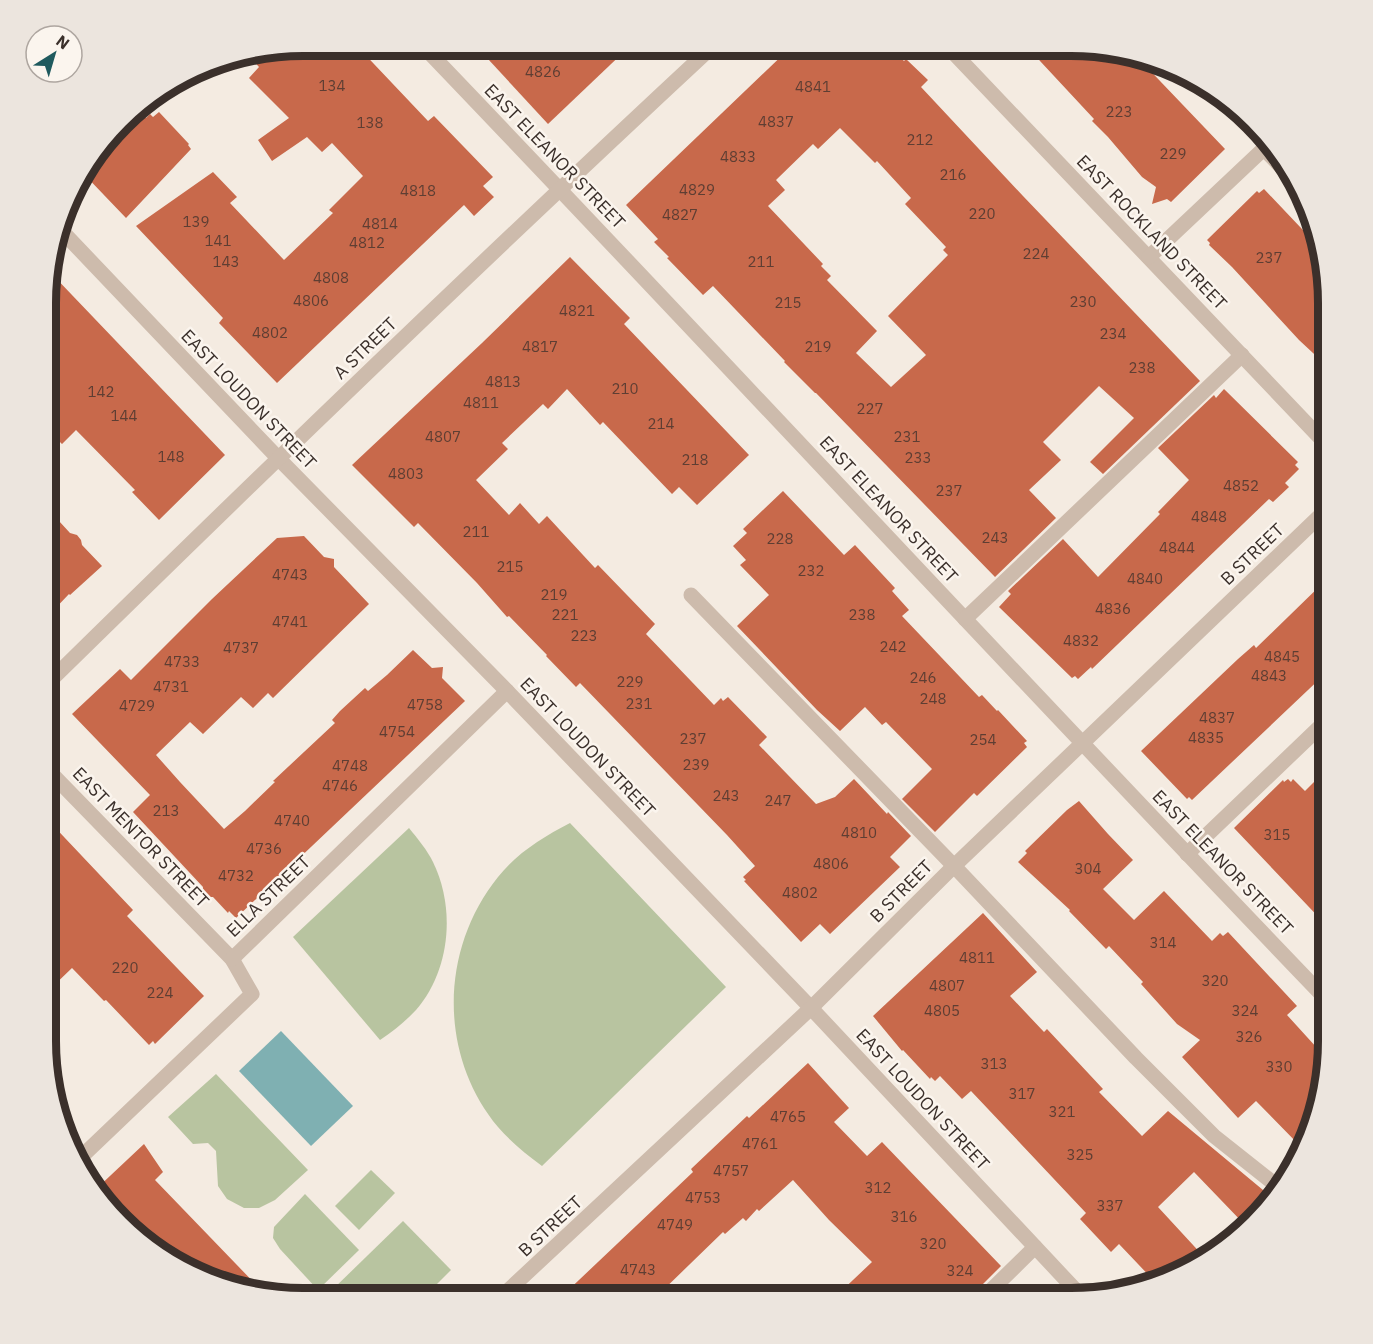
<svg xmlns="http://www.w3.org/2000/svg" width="1373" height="1344" font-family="'IBM Plex Sans',sans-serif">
	<rect width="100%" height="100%" fill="#f4ebe1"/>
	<g fill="#b8c4a0">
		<path d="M 570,823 L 726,987 L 542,1166 C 526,1154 511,1142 498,1127 C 438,1055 440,949 498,877 C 517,853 543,837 570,823 Z"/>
		<path d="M 409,828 C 418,839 427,850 433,862 C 456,909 450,971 416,1010 C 405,1022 393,1031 380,1040 L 293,937 Z"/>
		<polygon points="216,1074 308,1170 275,1200 259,1208 244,1208 227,1199 218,1186 216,1151 208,1143 193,1144 168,1117"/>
		<polygon points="371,1170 395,1193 359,1230 335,1206"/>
		<polygon points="305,1194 359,1250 318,1290 280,1249 273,1238 274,1227"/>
		<polygon points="403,1221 451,1270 423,1298 334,1298 329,1293"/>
	</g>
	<polygon fill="#7fb0b2" points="281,1031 353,1106 311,1146 239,1071"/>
	<g fill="#c8694b" fill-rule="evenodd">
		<polygon points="302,45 356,45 428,121 434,116 493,177 483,186 494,197 474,216 464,205 277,383 219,323 223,318 136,226 213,172 237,197 230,203 284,260 333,213 329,210 363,176 332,143 322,152 307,137 272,161 258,140 289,118 249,78 259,67 247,54"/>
		<polygon points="503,46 630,46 548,124 488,59"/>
		<path d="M 792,46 L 890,47 L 904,61 L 906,59 L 928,80 L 921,87 L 1023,196 L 1200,381 L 1103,474 L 1090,462 L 1134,418 L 1099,386 L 1043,442 L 1061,460 L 1029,490 L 1056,518 L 995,577 L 816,393 L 815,393 L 784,362 L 785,361 L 713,286 L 703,295 L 667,258 L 669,257 L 654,242 L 658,239 L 626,205 ZM 840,128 L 875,163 L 877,161 L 911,198 L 905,204 L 946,247 L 943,250 L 948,255 L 888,316 L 926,355 L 891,387 L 856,353 L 877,331 L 827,280 L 831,276 L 821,266 L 823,264 L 768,206 L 785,190 L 776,180 L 813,144 L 818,149 Z"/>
		<polygon points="1027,47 1104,47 1139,59 1225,149 1171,202 1167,199 1152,204 1156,187 1142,177 1108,137 1092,121 1094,119"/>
		<polygon points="136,107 146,118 150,114 153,117 159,112 189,144 188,145 191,149 126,218 81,171 133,109"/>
		<polygon points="1264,189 1319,247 1327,286 1327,366 1299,340 1232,267 1209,245 1210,243 1207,240 1257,191 1259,193"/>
		<polygon points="570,257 630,318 624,324 749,455 697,505 679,487 672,494 603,422 600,425 567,389 548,409 543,404 502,443 508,449 476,480 509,515 520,503 539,524 547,516 595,568 598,565 655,624 646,634 714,705 721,698 723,701 728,697 767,737 759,745 816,804 835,797 854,779 887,814 888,812 911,836 890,857 900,867 830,934 820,924 801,942 744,881 746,880 743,877 755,866 727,835 580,683 576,687 546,656 547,655 509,616 507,617 477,583 418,523 414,527 352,465 482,343"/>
		<polygon points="50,272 225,455 159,520 132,492 135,490 76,430 62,444 49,431"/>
		<polygon points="1224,389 1298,462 1295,465 1299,469 1285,483 1289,487 1273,502 1269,499 1092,669 1091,667 1078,679 1075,676 1072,678 999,607 1011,594 1008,591 1063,539 1098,577 1160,514 1158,512 1189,480 1158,448 1214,395 1216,398"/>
		<polygon points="783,491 844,555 855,545 895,588 892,591 909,610 902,616 979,697 982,695 997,711 998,710 1027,741 1024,743 1027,747 977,796 974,793 935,832 902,799 932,769 886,722 882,725 865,707 840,731 817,710 737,626 769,595 740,565 746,560 733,546 747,533 743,529"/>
		<polygon points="48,509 70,533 77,535 81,540 82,545 102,566 70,595 69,594 48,616"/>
		<polygon points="304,536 324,557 334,559 334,567 369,604 273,698 268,693 253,708 241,697 203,734 190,722 156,755 180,782 224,829 245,811 275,782 273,781 335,723 332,720 340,711 365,688 368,691 387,675 413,650 432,668 443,667 442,678 465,701 236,918 229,911 228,913 213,897 202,897 203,887 133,812 150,795 72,714 120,669 131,680 212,599 277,538"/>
		<polygon points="1327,579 1327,672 1192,800 1189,797 1187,799 1141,751 1238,659 1254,645 1256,648"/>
		<polygon points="1327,769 1327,926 1234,828 1283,780 1284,782 1288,779 1291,782 1293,779 1305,791"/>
		<polygon points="1079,801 1108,834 1133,860 1103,889 1134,920 1164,891 1212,941 1220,933 1223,936 1228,932 1297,1006 1287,1015 1327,1059 1303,1149 1256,1101 1238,1118 1182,1057 1200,1040 1177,1024 1141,984 1143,982 1109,946 1106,949 1069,911 1070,910 1018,862 1027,853 1025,851 1067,810"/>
		<polygon points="47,819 133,910 127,916 204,996 155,1044 153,1041 149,1045 106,1000 104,1001 72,968 46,993"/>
		<polygon points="983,913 1037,972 1010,996 1044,1032 1047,1029 1103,1089 1099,1092 1142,1136 1168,1111 1269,1195 1245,1225 1194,1172 1158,1207 1205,1258 1157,1284 1119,1244 1111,1252 1080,1219 1086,1213 971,1091 962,1099 940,1076 935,1081 931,1077 930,1079 903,1050 902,1051 873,1016"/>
		<polygon points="808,1063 849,1108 834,1122 867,1156 882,1142 1001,1266 976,1291 974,1298 834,1298 872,1262 829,1220 793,1180 759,1211 757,1209 746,1221 743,1218 725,1234 723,1232 655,1298 560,1298 693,1172 691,1169 747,1116 749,1118"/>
		<polygon points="144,1144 163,1172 155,1180 263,1292 188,1272 98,1199 94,1191"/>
	</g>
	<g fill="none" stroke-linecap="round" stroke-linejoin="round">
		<g stroke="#cdbbac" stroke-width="15">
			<path d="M 422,45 C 726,362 1023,684 1327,1000"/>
			<polyline points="948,47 1327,445"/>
			<polyline points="1264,149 1295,181"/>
			<polyline points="59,228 278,458 507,691 811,1008 1083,1298"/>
			<polyline points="1149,257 1271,142"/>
			<polyline points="691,595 954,866 1136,1058 1214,1136 1277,1186"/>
			<polyline points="965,619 1242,355"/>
			<path d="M 48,683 C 267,468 488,255 713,46"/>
			<polyline points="47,769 232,959 252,994 78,1160"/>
			<polyline points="1187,854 1327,720"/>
			<polyline points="232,959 507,691"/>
			<polyline points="500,1298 811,1008 954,866 1327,509"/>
			<polyline points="983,1298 1035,1247"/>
		</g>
	</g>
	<g text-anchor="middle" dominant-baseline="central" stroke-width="5" stroke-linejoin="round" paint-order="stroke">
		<g font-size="15" fill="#5e3e33">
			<text x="543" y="71">4826</text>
			<text x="332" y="85">134</text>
			<text x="813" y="86">4841</text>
			<text x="1119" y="111">223</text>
			<text x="776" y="121">4837</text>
			<text x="370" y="122">138</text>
			<text x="920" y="139">212</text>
			<text x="1173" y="153">229</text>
			<text x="738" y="156">4833</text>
			<text x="953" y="174">216</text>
			<text x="697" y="189">4829</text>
			<text x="418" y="190">4818</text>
			<text x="982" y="213">220</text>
			<text x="680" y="214">4827</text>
			<text x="196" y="221">139</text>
			<text x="380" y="223">4814</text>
			<text x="218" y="240">141</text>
			<text x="367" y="242">4812</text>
			<text x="1036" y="253">224</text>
			<text x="1269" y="257">237</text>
			<text x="226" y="261">143</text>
			<text x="761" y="261">211</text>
			<text x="331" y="277">4808</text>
			<text x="311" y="300">4806</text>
			<text x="1083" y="301">230</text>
			<text x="788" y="302">215</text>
			<text x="577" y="310">4821</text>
			<text x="270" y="332">4802</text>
			<text x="1113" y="333">234</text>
			<text x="540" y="346">4817</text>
			<text x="818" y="346">219</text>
			<text x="1142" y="367">238</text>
			<text x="503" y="381">4813</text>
			<text x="625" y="388">210</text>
			<text x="101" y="391">142</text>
			<text x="481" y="402">4811</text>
			<text x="870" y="408">227</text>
			<text x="124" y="415">144</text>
			<text x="661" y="423">214</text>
			<text x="443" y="436">4807</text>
			<text x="907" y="436">231</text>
			<text x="171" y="456">148</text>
			<text x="918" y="457">233</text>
			<text x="695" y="459">218</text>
			<text x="406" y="473">4803</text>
			<text x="1241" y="485">4852</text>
			<text x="949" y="490">237</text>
			<text x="1209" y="516">4848</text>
			<text x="476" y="531">211</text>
			<text x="995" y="537">243</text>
			<text x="780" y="538">228</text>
			<text x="1177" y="547">4844</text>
			<text x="510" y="566">215</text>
			<text x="811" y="570">232</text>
			<text x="290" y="574">4743</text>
			<text x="1145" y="578">4840</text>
			<text x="554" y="594">219</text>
			<text x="1113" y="608">4836</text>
			<text x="565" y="614">221</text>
			<text x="862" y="614">238</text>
			<text x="290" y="621">4741</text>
			<text x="584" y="635">223</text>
			<text x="1081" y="640">4832</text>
			<text x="893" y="646">242</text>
			<text x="241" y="647">4737</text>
			<text x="1282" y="656">4845</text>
			<text x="182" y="661">4733</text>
			<text x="1269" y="675">4843</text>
			<text x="923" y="677">246</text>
			<text x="630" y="681">229</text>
			<text x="171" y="686">4731</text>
			<text x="933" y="698">248</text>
			<text x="639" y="703">231</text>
			<text x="425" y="704">4758</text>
			<text x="137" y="705">4729</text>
			<text x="1217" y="717">4837</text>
			<text x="397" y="731">4754</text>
			<text x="1206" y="737">4835</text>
			<text x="693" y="738">237</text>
			<text x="983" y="739">254</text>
			<text x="696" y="764">239</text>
			<text x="350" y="765">4748</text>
			<text x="340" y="785">4746</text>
			<text x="726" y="795">243</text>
			<text x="778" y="800">247</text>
			<text x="166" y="810">213</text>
			<text x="292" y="820">4740</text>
			<text x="859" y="832">4810</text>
			<text x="1277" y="834">315</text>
			<text x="264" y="848">4736</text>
			<text x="831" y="863">4806</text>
			<text x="1088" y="868">304</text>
			<text x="236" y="875">4732</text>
			<text x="800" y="892">4802</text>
			<text x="1163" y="942">314</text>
			<text x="977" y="957">4811</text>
			<text x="125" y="967">220</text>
			<text x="1215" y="980">320</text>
			<text x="947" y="985">4807</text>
			<text x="160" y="992">224</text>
			<text x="942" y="1010">4805</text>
			<text x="1245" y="1010">324</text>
			<text x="1249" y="1036">326</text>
			<text x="994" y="1063">313</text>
			<text x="1279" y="1066">330</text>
			<text x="1022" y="1093">317</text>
			<text x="1062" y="1111">321</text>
			<text x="788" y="1116">4765</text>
			<text x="760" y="1143">4761</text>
			<text x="1080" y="1154">325</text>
			<text x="731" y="1170">4757</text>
			<text x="878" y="1187">312</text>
			<text x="703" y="1197">4753</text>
			<text x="1110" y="1205">337</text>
			<text x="904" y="1216">316</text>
			<text x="675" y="1224">4749</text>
			<text x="933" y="1243">320</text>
			<text x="638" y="1269">4743</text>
			<text x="960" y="1270">324</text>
		</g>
		<g font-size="18" fill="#3b302b" stroke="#fbf5ee">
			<text transform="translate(555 156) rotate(46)">EAST ELEANOR STREET</text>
			<text transform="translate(1152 232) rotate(46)">EAST ROCKLAND STREET</text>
			<text transform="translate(365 348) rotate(-44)">A STREET</text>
			<text transform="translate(249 399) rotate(46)">EAST LOUDON STREET</text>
			<text transform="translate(889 509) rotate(47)">EAST ELEANOR STREET</text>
			<text transform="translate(1252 554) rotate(-44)">B STREET</text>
			<text transform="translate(588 747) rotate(46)">EAST LOUDON STREET</text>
			<text transform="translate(141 837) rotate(46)">EAST MENTOR STREET</text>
			<text transform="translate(1223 862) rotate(46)">EAST ELEANOR STREET</text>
			<text transform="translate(901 891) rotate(-45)">B STREET</text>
			<text transform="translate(268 896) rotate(-44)">ELLA STREET</text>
			<text transform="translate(923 1099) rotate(47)">EAST LOUDON STREET</text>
			<text transform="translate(550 1226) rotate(-43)">B STREET</text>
		</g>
	</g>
	<path d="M0 0H1373V1344H0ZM303 56H1071A247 247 0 0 1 1318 303V1041A247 247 0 0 1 1071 1288H303A247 247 0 0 1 56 1041V303A247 247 0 0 1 303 56Z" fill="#ece5de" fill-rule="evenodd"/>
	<path fill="none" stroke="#3b302b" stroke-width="8" d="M303 56H1071A247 247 0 0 1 1318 303V1041A247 247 0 0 1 1071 1288H303A247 247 0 0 1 56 1041V303A247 247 0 0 1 303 56Z"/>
	<g transform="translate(54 54) rotate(37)"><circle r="28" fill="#fbf5ee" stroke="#aea6a0" stroke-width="1.5"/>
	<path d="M0-4.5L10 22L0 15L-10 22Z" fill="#1f5a5e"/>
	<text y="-9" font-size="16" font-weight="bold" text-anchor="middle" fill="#3b302b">N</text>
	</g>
</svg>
